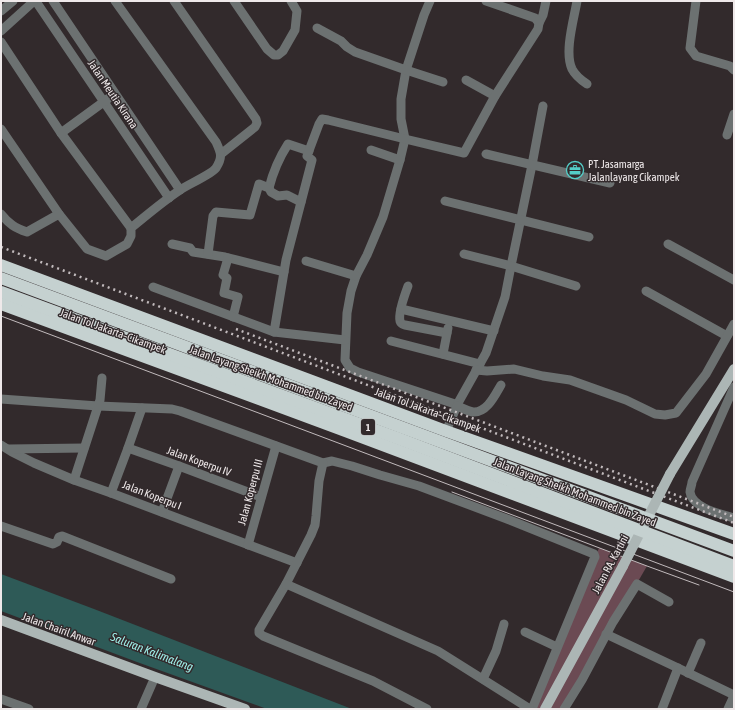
<svg xmlns="http://www.w3.org/2000/svg" width="735" height="710" font-family="'Asap Condensed',sans-serif">
	<rect width="100%" height="100%" fill="#322a2c"/>
	<polygon fill="#6b4a53" points="599,548 647,566 564,709 532,709"/>
	<polygon fill="#2e5a57" points="1,574 94,609 352,709 267,709 137,662 1,611"/>
	<g fill="none" stroke-linecap="round" stroke-linejoin="round">
		<g stroke="#6c7171" stroke-width="9">
			<polyline points="53,1 180,190"/>
			<polyline points="174,1 256,119 257,123 255,127 221,154"/>
			<polyline points="234,1 267,49 274,55 278,55 283,51 295,30 297,11 291,1"/>
			<polyline points="430,1 424,15 406,70 401,99 401,119 405,139 400,160 383,217 367,255 356,276 351,291 347,313 345,360 350,368 358,372 455,404 458,403 486,353 505,297 511,266 532,165 543,106"/>
			<path d="M 577,1 C 574,19 564,52 572,69 C 575,75 581,80 587,84"/>
			<polyline points="696,1 690,48 696,56 730,66 734,70"/>
			<polyline points="37,3 169,198"/>
			<polyline points="1,11 13,1"/>
			<polyline points="539,23 543,15 546,1"/>
			<polyline points="317,28 341,41 347,47 355,52 406,70 443,82"/>
			<polyline points="1,31 33,2"/>
			<polyline points="1,42 61,133 131,228"/>
			<polyline points="466,80 495,96"/>
			<path d="M 1,129 L 59,214 L 87,249 L 106,256 L 127,244 L 131,236 L 131,228 C 147,215 162,202 180,190 C 187,185 212,174 216,168 C 223,157 221,153 216,142 L 115,1"/>
			<polyline points="61,133 109,98"/>
			<polyline points="727,135 734,114"/>
			<polyline points="371,150 400,160"/>
			<polyline points="486,154 610,183"/>
			<path d="M 269,188 C 273,172 279,158 288,144 L 309,151"/>
			<polyline points="445,201 589,237"/>
			<path d="M 1,214 C 9,224 15,228 27,232 L 59,214"/>
			<polyline points="172,244 190,248 193,252 225,257 284,272"/>
			<polyline points="668,244 734,280"/>
			<polyline points="208,254 213,216 216,212 250,215 259,184 269,188 271,192 278,196 287,195 301,202"/>
			<polyline points="464,254 511,266 576,286"/>
			<polyline points="228,258 223,275 227,278 224,293 238,297 233,317"/>
			<polyline points="306,261 356,276"/>
			<path d="M 408,286 C 405,294 398,313 400,321 C 401,324 402,324 405,325 L 447,333"/>
			<polyline points="153,287 274,332 345,340"/>
			<polyline points="646,291 727,336"/>
			<polyline points="401,309 494,331"/>
			<polyline points="274,332 286,260 312,160 307,156 319,124 322,119 328,120 405,139 464,153 495,96 538,29 539,23 535,18 486,1"/>
			<polyline points="391,341 480,364"/>
			<polyline points="443,354 448,328"/>
			<polyline points="476,370 487,371 514,369 543,376 570,380 626,400 655,414 665,415 676,413 706,374 734,324"/>
			<path d="M 734,387 L 692,482 C 692,485 690,489 690,492 C 692,508 721,514 734,518"/>
			<polyline points="1,399 98,406 172,409 180,411 323,463 332,461 352,466 380,475 419,486 507,519 594,554 595,557 594,559 532,709"/>
			<path d="M 457,404 L 457,406 C 462,408 468,411 473,412 C 487,413 495,395 501,385"/>
			<polyline points="446,431 457,406"/>
			<polyline points="1,445 12,452 34,463 74,480 111,493 297,563"/>
			<polyline points="128,448 179,466 261,497"/>
			<polyline points="9,449 84,448"/>
			<polyline points="323,463 319,481 316,516 315,525 311,535 286,584 259,630 259,633 263,636 373,681 427,709"/>
			<polyline points="74,480 100,400 102,378"/>
			<polyline points="111,493 128,448 142,408"/>
			<polyline points="162,512 179,466"/>
			<polyline points="1,526 53,544 57,542 59,537 62,536 171,579"/>
			<polyline points="248,545 276,446"/>
			<polyline points="286,584 438,651 530,709"/>
			<polyline points="525,632 557,647"/>
			<polyline points="606,634 678,668 734,695"/>
			<polyline points="688,673 701,643"/>
			<polyline points="483,679 496,651 504,624"/>
			<polyline points="1,699 29,709"/>
			<polyline points="141,709 155,677"/>
			<polyline points="564,709 582,680 613,622 637,584 669,602"/>
			<polyline points="662,709 678,668"/>
			<polyline points="728,709 734,696"/>
		</g>
		<g stroke="#acb6b5" stroke-width="10">
			<polyline points="670,474 734,369"/>
			<polyline points="1,620 155,677 245,709"/>
			<polyline points="545,709 623,566"/>
		</g>
		<g stroke="#c5d1d0" stroke-width="12">
			<polyline points="1,265 446,431 734,534"/>
			<polyline points="1,304 343,430 734,577"/>
		</g>
		<g stroke="#c1babc" stroke-width="1">
			<polyline points="1,316 734,592"/>
			<polyline points="452,492 647,566 699,585"/>
		</g>
		<g stroke="#c1babc" stroke-width="2.5" stroke-dasharray="2 4" stroke-linecap="butt">
			<polyline points="1,247 734,523"/>
			<polyline points="236,329 734,517"/>
		</g>
		<polyline stroke="#acb6b5" stroke-width="10" points="623,566 670,474"/>
		<g stroke="#c5d1d0" stroke-width="12">
			<polyline points="1,278 734,551"/>
			<polyline points="1,292 397,438 734,566"/>
		</g>
	</g>
	<defs>
		<g id="office-ring" transform="scale(0.9)"><circle r="9.5" fill="#322a2c" stroke="#54cdc7" stroke-width="1.5"/><path d="M-6-3h4V-5.5h4V-3h4V5H-6ZM-1-4.5V-3h2v-1.5ZM-6 0V1H6V0Z" fill="#54cdc7"/></g>
	</defs>
	<g fill-rule="evenodd">
		<use href="#office-ring" x="575" y="170"/>
	</g>
	<g text-anchor="middle" dominant-baseline="central" stroke-width="3" stroke-linejoin="round" paint-order="stroke">
		<rect fill="#322a2c" stroke="#b6b0b1" stroke-width="1" x="361" y="419" width="14" height="16" rx="3"/>
		<g font-size="10" font-weight="bold" fill="#efe9ea">
			<text x="368" y="427">1</text>
		</g>
		<g font-size="11" fill="#efe9ea" stroke="#322a2c">
			<text transform="translate(113 94) rotate(56)">Jalan Meutia Kirana</text>
			<text transform="translate(113 331) rotate(20)">Jalan Tol Jakarta–Cikampek</text>
			<text transform="translate(271 378) rotate(20)">Jalan Layang Sheikh Mohammed bin Zayed</text>
			<text transform="translate(428 410) rotate(20)">Jalan Tol Jakarta–Cikampek</text>
			<text transform="translate(199 461) rotate(20)">Jalan Koperpu IV</text>
			<text transform="translate(250 492) rotate(-75)">Jalan Koperpu III</text>
			<text transform="translate(575 492) rotate(21)">Jalan Layang Sheikh Mohammed bin Zayed</text>
			<text transform="translate(152 495) rotate(21)">Jalan Koperpu I</text>
			<text transform="translate(610 564) rotate(-62)">Jalan RA. Kartini</text>
			<text transform="translate(59 629) rotate(20)">Jalan Chairil Anwar</text>
		</g>
		<g font-size="11" fill="#efe9ea" stroke="#322a2c" text-anchor="start">
			<text x="588" y="164">PT. Jasamarga<tspan x="588" dy="13">Jalanlayang Cikampek</tspan></text>
		</g>
		<g font-size="12" font-style="italic" fill="#9eefe9" stroke="#322a2c">
			<text transform="translate(152 652) rotate(21)">Saluran Kalimalang</text>
		</g>
	</g>
	<rect width="735" height="710" fill="none" stroke="#efe9ea" stroke-width="4"/>
</svg>
